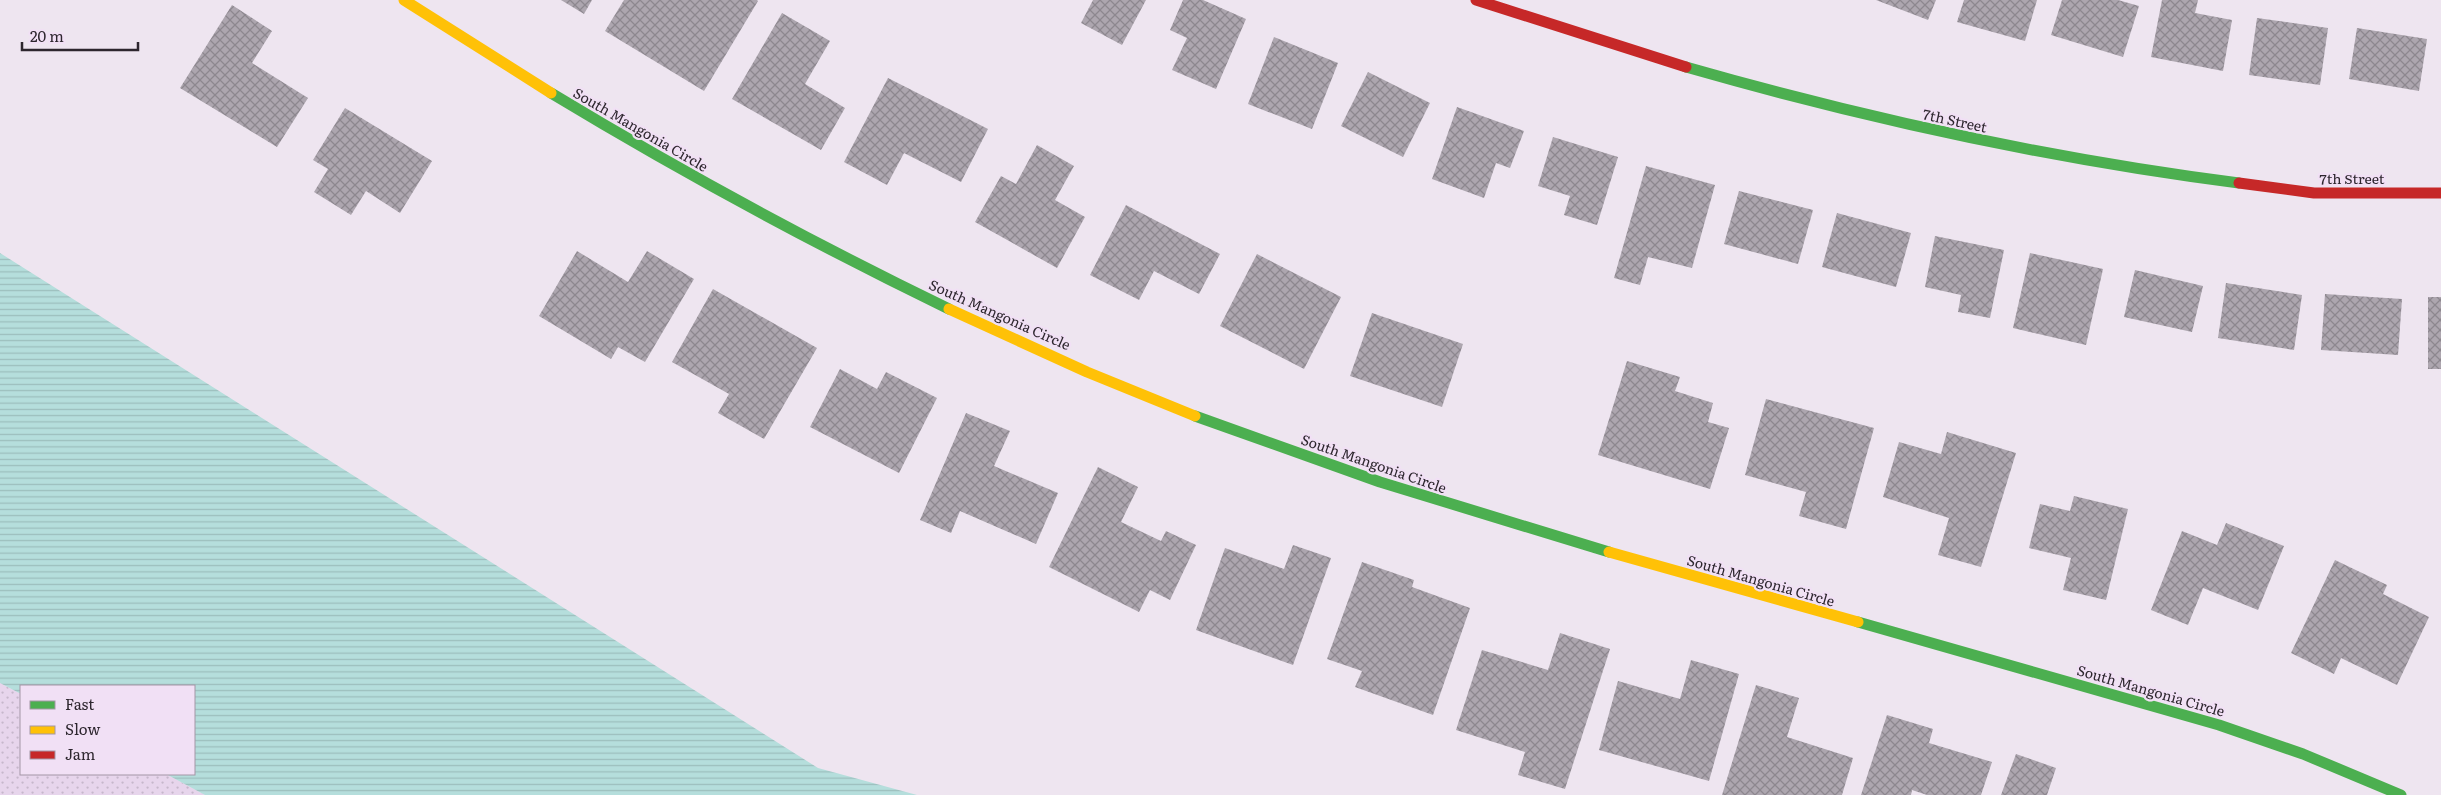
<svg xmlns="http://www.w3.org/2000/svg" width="2441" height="795" font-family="Literata,serif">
	<defs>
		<pattern id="grass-dots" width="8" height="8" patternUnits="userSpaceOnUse" patternTransform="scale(1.25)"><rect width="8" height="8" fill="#e7d5ec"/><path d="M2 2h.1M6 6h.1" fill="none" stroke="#c6b7cb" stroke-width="1.8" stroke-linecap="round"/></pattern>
		<pattern id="water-rules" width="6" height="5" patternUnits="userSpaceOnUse" patternTransform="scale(1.25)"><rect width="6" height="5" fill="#b5dedc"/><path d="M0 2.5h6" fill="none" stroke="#9cbebd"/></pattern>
		<pattern id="building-cross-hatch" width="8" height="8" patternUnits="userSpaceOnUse" patternTransform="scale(1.25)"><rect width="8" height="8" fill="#ada6af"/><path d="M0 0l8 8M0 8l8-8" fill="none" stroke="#8d878f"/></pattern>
	</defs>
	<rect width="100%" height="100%" fill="#eee5f0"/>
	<polygon fill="url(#grass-dots)" points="0,683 21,694 21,774 166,774 205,795 0,795"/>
	<polygon fill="url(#water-rules)" points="0,253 818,768 917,795 205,795 166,774 194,774 194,686 21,686 21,694 0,683"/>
	<g fill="url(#building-cross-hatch)">
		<polygon points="561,0 592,0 584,14"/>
		<polygon points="624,0 757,0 758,1 704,91 605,31"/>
		<polygon points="1093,0 1146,0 1122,45 1081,23"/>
		<polygon points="1183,0 1203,0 1246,19 1216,89 1172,70 1187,38 1170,30"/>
		<polygon points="1876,0 1936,0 1928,20"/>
		<polygon points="1964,0 2037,0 2025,41 1957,22"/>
		<polygon points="2062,0 2118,0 2139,6 2123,57 2051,35"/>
		<polygon points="2162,0 2198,0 2195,13 2232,20 2223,71 2151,57"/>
		<polygon points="232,5 272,31 252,63 308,98 277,147 180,88"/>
		<polygon points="782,13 830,41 805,84 845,108 821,150 732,99"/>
		<polygon points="2257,18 2328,28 2320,85 2249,75"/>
		<polygon points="2357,28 2427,39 2419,91 2349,79"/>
		<polygon points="1274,37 1338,63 1312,129 1248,104"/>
		<polygon points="1368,72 1430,103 1403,157 1341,126"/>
		<polygon points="888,78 988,129 961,182 904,153 887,185 844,162"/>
		<polygon points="1457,107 1524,131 1510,168 1496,163 1484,198 1432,179"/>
		<polygon points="345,108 432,161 400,213 366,191 351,215 314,192 328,169 313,160"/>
		<polygon points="1553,137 1618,157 1597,225 1564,215 1570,196 1538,186"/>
		<polygon points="1037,145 1074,166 1055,200 1085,217 1057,268 975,222 1001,176 1016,184"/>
		<polygon points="1646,166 1715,185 1692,268 1648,257 1640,285 1614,278"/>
		<polygon points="1739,191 1813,210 1798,264 1724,244"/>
		<polygon points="1126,205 1220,254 1199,294 1154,271 1139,300 1090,275"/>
		<polygon points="1837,213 1911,233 1896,287 1822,267"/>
		<polygon points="1935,236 2004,250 1990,318 1958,312 1961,295 1925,287"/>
		<polygon points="577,251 628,282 647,251 694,279 645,362 618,347 611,359 539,316"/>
		<polygon points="2030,253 2103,269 2086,345 2013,328"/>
		<polygon points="1257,254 1341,297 1304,369 1220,326"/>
		<polygon points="2135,270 2203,286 2192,332 2124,317"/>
		<polygon points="2226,283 2302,295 2294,350 2218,338"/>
		<polygon points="713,289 817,348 764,439 718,413 729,394 672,362"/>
		<polygon points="2325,294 2402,299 2398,355 2321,350"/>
		<rect x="2428" y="297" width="13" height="72"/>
		<polygon points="1372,313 1463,344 1442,407 1350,376"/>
		<polygon points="1627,361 1680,377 1675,391 1713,403 1708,422 1729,428 1710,489 1598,455"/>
		<polygon points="840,369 877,389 886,372 937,398 899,473 810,427"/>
		<polygon points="1766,399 1874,428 1846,529 1799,516 1806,492 1745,475"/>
		<polygon points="966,413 1010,431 994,466 1058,493 1036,544 960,511 951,533 920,520"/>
		<polygon points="1947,432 2016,453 1981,567 1938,555 1949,518 1883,497 1899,442 1941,454"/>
		<polygon points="1098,467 1138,487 1121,522 1161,541 1166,531 1196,545 1170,600 1150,590 1139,612 1049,567"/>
		<polygon points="2074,496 2128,509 2106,600 2063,590 2071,558 2029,548 2040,504 2070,511"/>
		<polygon points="2226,523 2284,546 2258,610 2203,588 2188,625 2151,610 2182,531 2217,545"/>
		<polygon points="1293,545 1331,558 1293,665 1196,630 1225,548 1284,569"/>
		<polygon points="2335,560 2387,585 2383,594 2429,617 2397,685 2341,658 2334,674 2291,653"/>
		<polygon points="1362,562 1414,580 1412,587 1470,608 1433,715 1355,687 1362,671 1327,659"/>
		<polygon points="1560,633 1610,649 1565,789 1518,775 1525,752 1456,730 1482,650 1548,670"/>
		<polygon points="1691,660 1739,674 1709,781 1599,750 1618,681 1680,699"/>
		<polygon points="1756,685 1799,698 1787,737 1853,758 1842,795 1722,795"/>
		<polygon points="1887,715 1933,729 1929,743 1992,762 1981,795 1927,795 1912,790 1911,795 1861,795"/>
		<polygon points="2016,754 2056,768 2047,795 2001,795"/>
	</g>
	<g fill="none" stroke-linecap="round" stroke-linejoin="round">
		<g stroke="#4caf50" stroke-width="11">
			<path d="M 1686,67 C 1868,119 2051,159 2239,183"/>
			<path d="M 551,93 C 680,171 813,243 949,309"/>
			<polyline points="1195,416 1380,482 1609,552"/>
			<polyline points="1858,622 2219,725 2303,754 2401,795"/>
		</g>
		<g stroke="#ffc107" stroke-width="11">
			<polyline points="404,0 551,93"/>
			<polyline points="949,309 1087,372 1195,416"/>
			<polyline points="1609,552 1858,622"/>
		</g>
		<g stroke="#c62828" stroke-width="11">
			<polyline points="1476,0 1686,67"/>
			<polyline points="2239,183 2314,193 2441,193"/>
		</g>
	</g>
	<g text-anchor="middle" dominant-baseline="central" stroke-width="4.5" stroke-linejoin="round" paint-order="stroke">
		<g font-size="14" fill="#2d262e" stroke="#f1e0f5">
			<text transform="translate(1955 120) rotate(12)">7th Street</text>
			<text transform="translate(641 129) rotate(30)">South Mangonia Circle</text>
			<text x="2352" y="178">7th Street</text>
			<text transform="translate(1000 314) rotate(24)">South Mangonia Circle</text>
			<text transform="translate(1374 463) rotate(19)">South Mangonia Circle</text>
			<text transform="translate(1761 580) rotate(16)">South Mangonia Circle</text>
			<text transform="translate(2151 690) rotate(16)">South Mangonia Circle</text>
		</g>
	</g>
	<rect x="20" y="685" width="175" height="90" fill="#f1e0f5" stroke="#a396a5"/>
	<rect x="30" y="701" width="25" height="8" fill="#4caf50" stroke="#a396a5"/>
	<text x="65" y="710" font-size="15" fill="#2d262e">Fast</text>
	<rect x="30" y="726" width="25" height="8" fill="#ffc107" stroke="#a396a5"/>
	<text x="65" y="735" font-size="15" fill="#2d262e">Slow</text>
	<rect x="30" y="751" width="25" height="8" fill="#c62828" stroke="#a396a5"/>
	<text x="65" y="760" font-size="15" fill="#2d262e">Jam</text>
	<path d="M22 42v8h116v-8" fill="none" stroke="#2d262e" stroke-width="2.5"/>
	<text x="30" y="42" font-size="15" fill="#2d262e" stroke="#f1e0f5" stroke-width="4" paint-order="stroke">20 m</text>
</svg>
